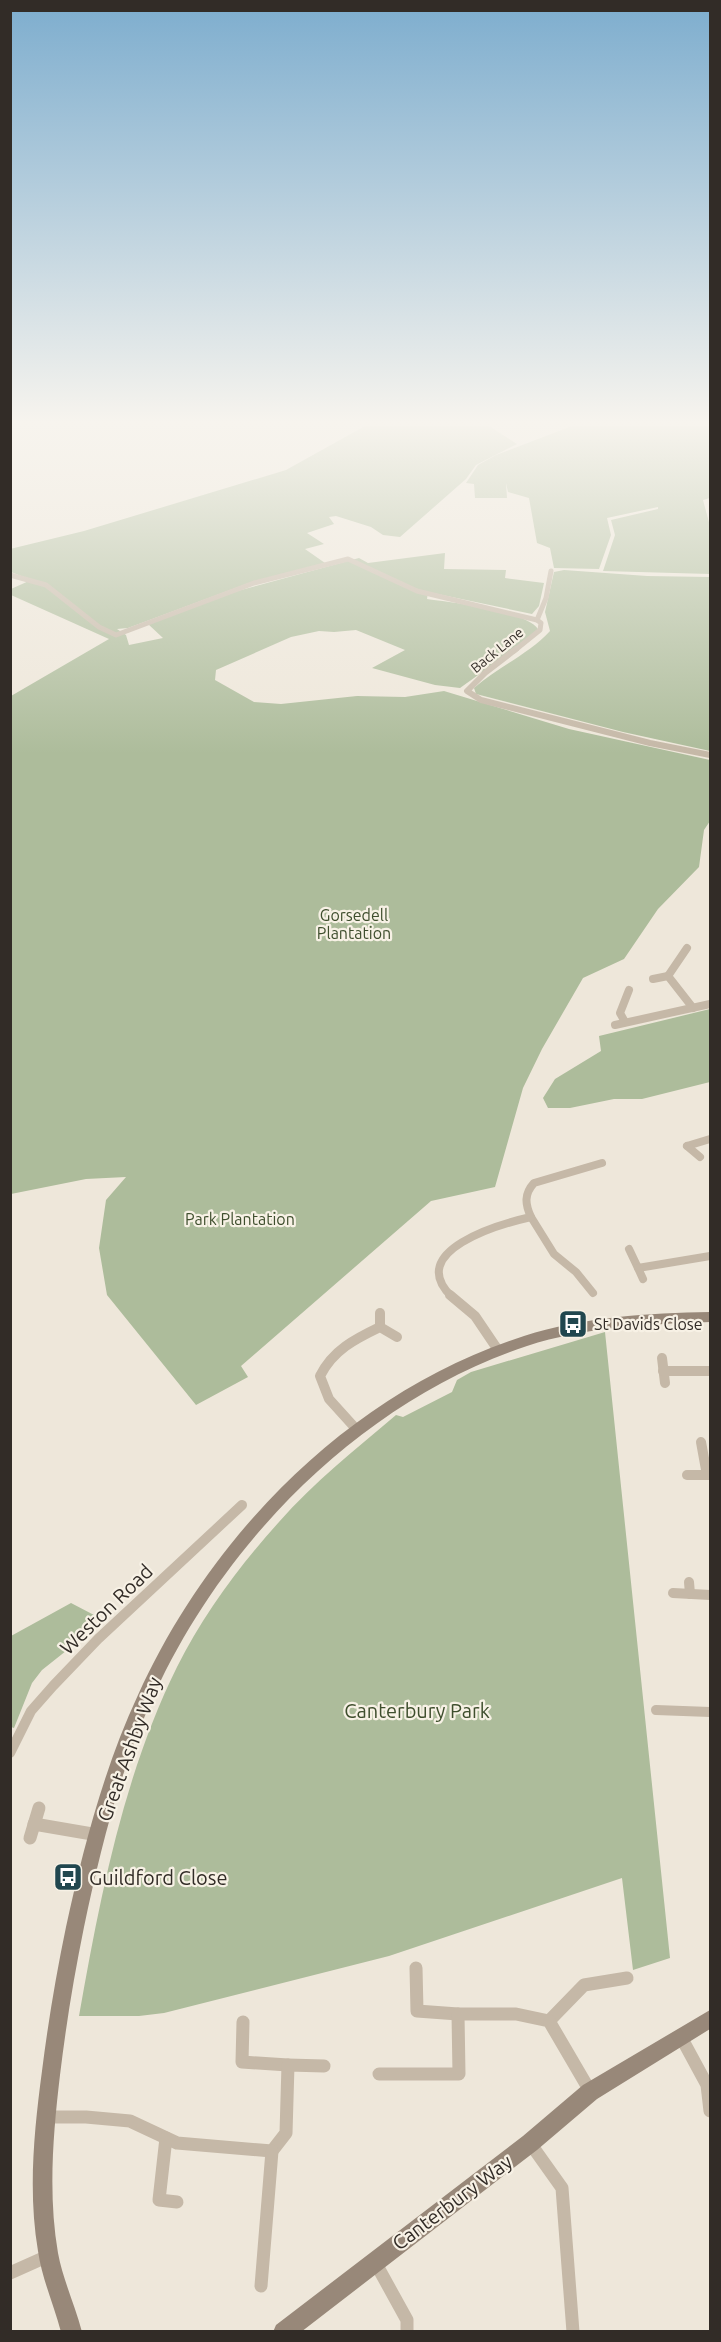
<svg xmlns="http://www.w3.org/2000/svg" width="721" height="2342" font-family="Ubuntu,sans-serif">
	<rect width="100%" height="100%" fill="#eee7da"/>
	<g fill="#adbc9b">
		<path d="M 365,426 L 489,426 L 517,444 L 476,465 L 466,479 L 400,537 L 383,535 L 371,527 L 336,516 L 329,517 L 334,524 L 307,533 L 324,544 L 305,549 L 325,563 L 249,583 L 128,628 L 117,629 L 126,635 L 129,645 L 163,638 L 148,624 L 226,594 L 359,558 L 368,563 L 445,553 L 444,569 L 506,570 L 505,578 L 544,583 L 539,606 L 532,614 L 428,592 L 427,599 C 450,602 526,611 538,629 L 537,633 L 460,688 L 435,685 L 372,668 L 405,650 L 356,630 L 334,632 L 319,631 L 291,637 L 216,670 L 215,680 L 254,702 L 281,704 L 357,696 L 405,697 L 444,691 L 569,729 L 710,760 L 710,821 L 704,830 L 699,867 L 658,909 L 624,959 L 583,978 L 542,1049 L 523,1088 L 495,1187 L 431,1201 L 241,1366 L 248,1377 L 196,1405 L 107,1295 L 99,1248 L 106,1200 L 126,1177 L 86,1179 L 11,1194 L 11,696 L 109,639 L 11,595 L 11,589 L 31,580 L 11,572 L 10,549 L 84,531 L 286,470 Z"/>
		<polygon points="572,426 710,426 710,498 703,500 710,526 710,574 603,571 615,535 611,520 658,509 658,507 607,518 611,535 599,569 554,568 550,548 537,543 529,498 508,492 506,483 507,498 475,498 474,484 466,483 478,465 496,455"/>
		<path d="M 564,570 L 647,576 L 710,577 L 710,751 L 623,732 L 476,694 L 474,688 C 498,667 529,654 550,631 L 545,612 L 554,572 Z"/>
		<polygon points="710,1009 710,1082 642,1099 614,1099 570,1108 548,1108 543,1098 555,1079 601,1051 599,1036"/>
		<path d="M 605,1332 L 670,1958 L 633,1970 L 622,1878 L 389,1956 L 164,2013 L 139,2016 L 79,2016 C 100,1898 123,1776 177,1667 C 203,1615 240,1565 279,1522 C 314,1482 356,1449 396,1415 L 403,1417 L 452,1392 L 457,1380 L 471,1372 Z"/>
		<polygon points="71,1603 94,1615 76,1643 42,1670 32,1683 14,1728 11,1727 11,1636"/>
	</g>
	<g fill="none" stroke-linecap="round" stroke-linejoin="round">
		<g stroke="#c5b8a7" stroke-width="5">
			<polyline points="10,575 46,585 99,627 116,635 254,583 348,559 417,591 537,620 541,623 540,630 514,651"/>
			<polyline points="537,620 546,598 551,571"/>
		</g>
		<polyline stroke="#c5b8a7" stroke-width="6" points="516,649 485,673 467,691 481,700 650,743 710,755"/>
		<g stroke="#c5b8a7" stroke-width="8">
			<polyline points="687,948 668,976 693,1008"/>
			<polyline points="653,979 668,976"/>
			<polyline points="625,1022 620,1013 629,990"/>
			<polyline points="615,1025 710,1004"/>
			<polyline points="687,1146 710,1139"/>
			<polyline points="687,1146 700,1157"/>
			<polyline points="531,1217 554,1254 576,1272 593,1293"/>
			<polyline points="629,1249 638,1268 710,1256"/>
			<polyline points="638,1268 643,1279"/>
			<path d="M 452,1297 C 404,1251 500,1224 531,1217 C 525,1204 524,1194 534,1183 L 602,1163"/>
		</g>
		<g stroke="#c5b8a7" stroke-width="10">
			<polyline points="450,1295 475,1316 498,1350"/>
			<polyline points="380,1313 380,1327"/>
			<polyline points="662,1358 665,1383"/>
			<polyline points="663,1371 710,1371"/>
			<path d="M 357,1430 L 329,1399 L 320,1376 C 333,1350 355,1339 380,1327 L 397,1337"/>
			<polyline points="701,1442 707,1475 710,1475"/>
			<polyline points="687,1475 707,1475"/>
			<polyline points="689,1582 690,1594"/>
			<polyline points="673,1593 710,1595"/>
			<polyline points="656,1710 710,1712"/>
			<polyline points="10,1753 31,1711 53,1686 98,1639 242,1505"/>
		</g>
		<g stroke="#c5b8a7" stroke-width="13">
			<polyline points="34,1824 98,1835"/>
			<polyline points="30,1838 39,1808"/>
			<polyline points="416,1968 417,2011 458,2014"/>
			<polyline points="549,2021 584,1985 627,1978"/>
			<polyline points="243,2022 242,2062 288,2065"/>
			<polyline points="681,2037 707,2085 710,2111"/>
			<polyline points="379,2074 459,2074 458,2014 516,2014 549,2021 590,2091"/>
			<polyline points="46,2117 86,2117 130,2121 177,2143 272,2151 286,2133 288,2065 324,2066"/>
			<polyline points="166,2138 159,2200 177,2202"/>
			<polyline points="530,2143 562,2188 573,2332"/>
			<polyline points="375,2262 407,2320 407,2332"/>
			<polyline points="10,2273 48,2256"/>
			<polyline points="261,2286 272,2151"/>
		</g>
		<g fill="#988879" fill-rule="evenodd">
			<path d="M 710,1312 L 710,1322 C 649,1324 585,1327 527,1346 C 361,1401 220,1544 150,1704 C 119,1774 100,1851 84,1927 C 74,1976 66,2025 60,2075 C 53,2134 48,2195 58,2253 C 63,2280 75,2305 82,2332 L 61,2332 C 54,2305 42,2279 38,2251 C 28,2192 34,2131 42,2071 C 48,2023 56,1975 66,1927 C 83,1849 104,1768 138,1695 C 212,1532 352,1391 524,1336 C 584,1317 648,1313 710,1312 Z"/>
			<polygon points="710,2010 710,2029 597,2099 537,2150 301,2332 273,2332 276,2325 523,2136 583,2085"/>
		</g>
	</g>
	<linearGradient id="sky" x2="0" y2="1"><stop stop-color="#7dadce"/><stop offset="0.56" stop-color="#f7f4ee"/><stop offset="1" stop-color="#f7f4ee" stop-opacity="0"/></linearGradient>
	<rect width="721" height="754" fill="url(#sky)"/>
	<defs>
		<g id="bus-square" transform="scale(1.5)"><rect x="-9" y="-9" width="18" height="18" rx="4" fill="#21474f" stroke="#f7f1e5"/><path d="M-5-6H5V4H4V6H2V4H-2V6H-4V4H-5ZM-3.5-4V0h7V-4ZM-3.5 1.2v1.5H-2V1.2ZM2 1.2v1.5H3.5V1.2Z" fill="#fff"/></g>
	</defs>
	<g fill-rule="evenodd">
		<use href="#bus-square" x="573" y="1324"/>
		<use href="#bus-square" x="68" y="1877"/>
	</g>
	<g text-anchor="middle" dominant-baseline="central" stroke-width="4.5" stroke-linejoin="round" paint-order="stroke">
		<g font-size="14" fill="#322c27" stroke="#f7f1e5">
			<text transform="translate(497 650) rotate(-39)">Back Lane</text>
		</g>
		<g font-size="16" fill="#3e4e2d" stroke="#f7f1e5">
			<text x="354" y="915">Gorsedell<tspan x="354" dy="18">Plantation</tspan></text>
			<text x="240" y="1219">Park Plantation</text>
		</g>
		<g font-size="16" fill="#322c27" stroke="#f7f1e5" text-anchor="start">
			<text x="594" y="1324">St Davids Close</text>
		</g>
		<g font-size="20" fill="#322c27" stroke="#f7f1e5">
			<text transform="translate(106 1609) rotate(-44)">Weston Road</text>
			<text transform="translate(129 1749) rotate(-70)">Great Ashby Way</text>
			<text transform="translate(452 2202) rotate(-37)">Canterbury Way</text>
		</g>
		<g font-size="20" fill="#3e4e2d" stroke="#f7f1e5">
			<text x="417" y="1710">Canterbury Park</text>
		</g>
		<g font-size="20" fill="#322c27" stroke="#f7f1e5" text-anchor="start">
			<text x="89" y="1877">Guildford Close</text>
		</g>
	</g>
	<rect width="721" height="2342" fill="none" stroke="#322c27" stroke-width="24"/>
</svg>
